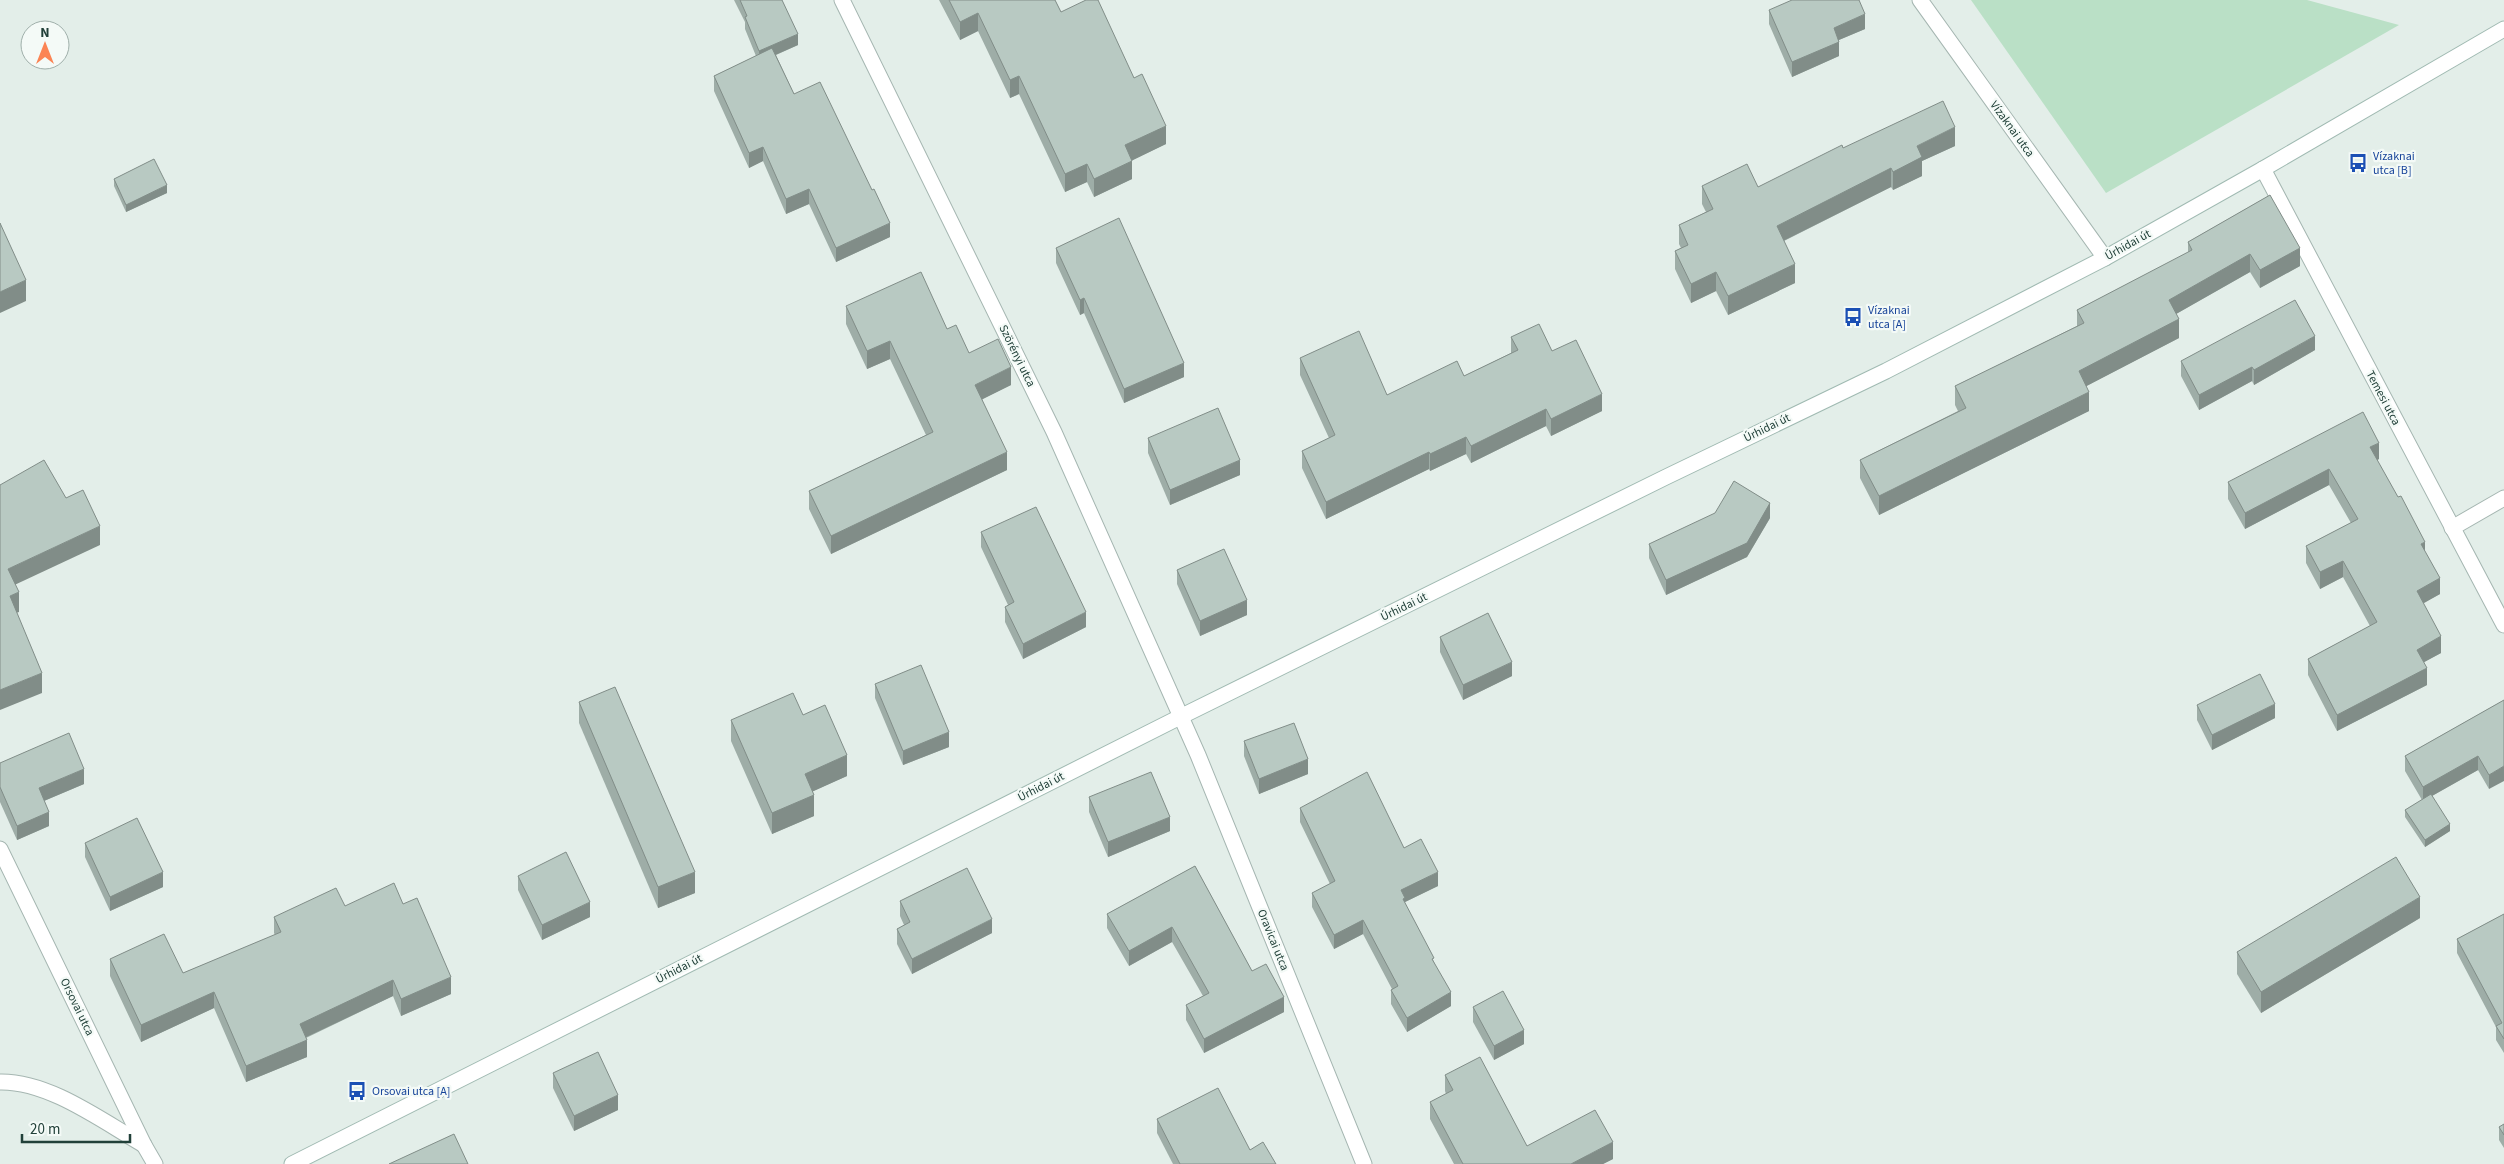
<svg xmlns="http://www.w3.org/2000/svg" width="2504" height="1164" font-family="'Source Sans 3',sans-serif">
	<rect width="100%" height="100%" fill="#e3eee9"/>
	<polygon fill="#bae0c6" points="1971,0 2307,0 2399,25 2106,193"/>
	<g fill="none" stroke-linecap="round" stroke-linejoin="round">
		<g stroke="#a5b6b1" stroke-width="17">
			<path id="service" d="M 0,1082 C 49,1081 102,1121 144,1145"/>
		</g>
		<g stroke="#a5b6b1" stroke-width="17">
			<g id="minor">
				<polyline points="842,0 1054,432 1198,755 1364,1164"/>
				<polyline points="1920,0 2105,258"/>
				<polyline points="2263,169 2504,625"/>
				<polyline points="2452,528 2504,498"/>
				<polyline points="0,849 144,1145 155,1164"/>
			</g>
		</g>
		<g stroke="#a0bab2" stroke-width="17">
			<polyline id="secondary" points="292,1164 1180,717 1666,477 1886,371 2105,258 2263,169 2504,29"/>
		</g>
		<use href="#service" stroke="#fff" stroke-width="15"/>
		<use href="#minor" stroke="#fff" stroke-width="15"/>
		<use href="#secondary" stroke="#fff" stroke-width="15"/>
	</g>
	<g fill="#9eada7">
		<polygon points="734,0 782,0 798,45 776,55 794,94 890,237 836,262 809,204 786,214 763,161 749,168 714,91 714,76 756,56 745,29 745,22"/>
		<polygon points="939,0 1055,0 1061,12 1134,78 1166,144 1132,160 1132,179 1094,197 1087,182 1065,192 1019,94 1010,98 978,31 960,40"/>
		<polygon points="1769,10 1865,29 1839,40 1839,56 1792,77 1769,24"/>
		<polygon points="1955,146 1922,161 1922,176 1893,190 1891,187 1784,241 1795,283 1728,315 1716,291 1691,303 1675,269 1675,251 1681,248 1679,244 1679,225 1706,212 1702,204 1702,186 1758,187 1843,148"/>
		<polygon points="114,179 167,193 126,212 114,186"/>
		<polygon points="2270,195 2300,266 2260,288 2250,272 2176,314 2179,338 2086,386 2089,411 1879,515 1860,478 1860,460 1958,411 1955,405 1955,386 2077,326 2077,310 2188,253 2188,242"/>
		<polygon points="1056,248 1184,377 1124,403 1084,313 1080,315 1056,263"/>
		<polygon points="846,306 947,329 969,353 1011,385 982,399 1007,470 831,554 809,509 809,491 926,435 890,359 867,369 846,324"/>
		<polygon points="1511,337 1552,351 1602,411 1551,436 1546,426 1471,463 1466,454 1430,471 1429,469 1326,519 1302,468 1302,451 1329,438 1300,375 1300,358 1387,395 1464,376 1511,353"/>
		<polygon points="2315,350 2254,385 2252,381 2199,410 2181,376 2181,361"/>
		<polygon points="1148,438 1240,475 1170,505 1148,453"/>
		<polygon points="2379,459 2377,460 2425,552 2440,594 2423,603 2441,653 2424,662 2427,685 2337,731 2308,675 2308,659 2370,626 2343,577 2320,589 2306,563 2306,546 2351,523 2329,485 2245,529 2228,499 2228,482"/>
		<polygon points="1770,518 1747,557 1666,595 1649,558 1649,544"/>
		<polygon points="981,532 1086,627 1023,659 1005,622 1005,607 1008,605 981,547"/>
		<polygon points="1177,570 1247,615 1200,636 1177,584"/>
		<polygon points="1440,637 1512,676 1463,700 1440,652"/>
		<polygon points="875,684 949,747 903,765 875,698"/>
		<polygon points="2504,700 2489,789 2478,770 2432,796 2450,831 2425,847 2405,817 2405,810 2422,800 2405,771 2405,756"/>
		<polygon points="579,702 695,893 658,908 579,723"/>
		<polygon points="2197,705 2275,718 2212,750 2197,720"/>
		<polygon points="803,715 847,776 813,791 814,816 772,834 731,741 731,720"/>
		<polygon points="1244,741 1308,774 1259,794 1244,756"/>
		<polygon points="0,763 84,784 44,801 49,826 17,840 0,802"/>
		<polygon points="1089,797 1170,831 1108,857 1089,812"/>
		<polygon points="1300,808 1404,848 1438,886 1405,902 1405,903 1434,962 1451,1006 1407,1032 1391,1004 1391,990 1392,989 1363,934 1334,949 1312,907 1312,893 1330,884 1300,822"/>
		<polygon points="85,843 163,887 110,911 85,857"/>
		<polygon points="1195,866 1252,971 1284,1012 1204,1053 1186,1020 1186,1005 1203,996 1172,942 1129,966 1107,928 1107,914"/>
		<polygon points="518,876 590,917 542,940 518,890"/>
		<polygon points="900,901 992,933 912,974 897,944 897,929 904,925 900,916"/>
		<polygon points="403,904 451,994 401,1016 393,996 306,1038 307,1057 246,1082 214,1008 141,1042 110,976 110,959 183,973 275,935 274,933 274,917 345,906"/>
		<polygon points="2504,914 2504,1053 2496,1040 2496,1027 2457,953 2457,939"/>
		<polygon points="2420,918 2261,1013 2237,974 2237,952"/>
		<polygon points="1473,1007 1524,1044 1494,1060 1473,1022"/>
		<polygon points="553,1073 618,1110 574,1131 553,1088"/>
		<polygon points="1445,1075 1527,1146 1613,1159 1603,1164 1454,1164 1430,1119 1430,1102 1446,1094 1445,1091"/>
		<polygon points="1157,1119 1250,1150 1276,1164 1173,1164 1157,1133"/>
		<polygon points="2504,1124 2504,1148 2499,1140 2499,1127"/>
	</g>
	<g fill="#818d88">
		<polygon points="978,13 978,31 960,40 960,22"/>
		<polygon points="1865,14 1865,29 1834,42 1834,28"/>
		<polygon points="798,34 798,45 759,62 759,51"/>
		<polygon points="1839,42 1839,56 1792,77 1792,62"/>
		<polygon points="1019,76 1019,94 1010,98 1010,80"/>
		<polygon points="1166,126 1166,144 1125,164 1125,145"/>
		<polygon points="1955,127 1955,146 1922,161 1922,176 1893,190 1893,172 1917,146"/>
		<polygon points="763,147 763,161 749,168 749,153"/>
		<polygon points="1132,161 1132,179 1094,197 1094,179"/>
		<polygon points="1087,164 1087,182 1065,192 1065,174"/>
		<polygon points="1891,168 1891,187 1777,244 1777,226"/>
		<polygon points="167,185 167,193 126,212 126,205"/>
		<polygon points="809,189 809,204 786,214 786,199"/>
		<polygon points="890,223 890,237 836,262 836,248"/>
		<polygon points="2300,248 2300,266 2260,288 2260,270"/>
		<polygon points="2250,254 2250,272 2169,318 2169,300"/>
		<polygon points="1795,264 1795,283 1728,315 1728,296"/>
		<polygon points="1716,272 1716,291 1691,303 1691,284"/>
		<polygon points="26,280 26,301 0,313 0,292"/>
		<polygon points="1084,298 1084,313 1080,315 1080,300"/>
		<polygon points="2179,319 2179,338 2079,390 2079,371"/>
		<polygon points="2315,336 2315,350 2254,385 2254,370"/>
		<polygon points="890,341 890,359 867,369 867,351"/>
		<polygon points="1184,363 1184,377 1124,403 1124,389"/>
		<polygon points="1011,367 1011,385 975,403 975,385"/>
		<polygon points="2252,367 2252,381 2199,410 2199,395"/>
		<polygon points="2089,392 2089,411 1879,515 1879,496"/>
		<polygon points="1602,394 1602,411 1551,436 1551,419"/>
		<polygon points="1546,409 1546,426 1471,463 1471,446"/>
		<polygon points="1466,437 1466,454 1430,471 1430,454"/>
		<polygon points="2379,443 2379,459 2370,464 2370,447"/>
		<polygon points="1007,452 1007,470 831,554 831,536"/>
		<polygon points="1429,452 1429,469 1326,519 1326,502"/>
		<polygon points="1240,460 1240,475 1170,505 1170,490"/>
		<polygon points="2329,469 2329,485 2245,529 2245,513"/>
		<polygon points="1770,503 1770,518 1747,557 1666,595 1666,580"/>
		<polygon points="100,526 100,545 8,588 8,569"/>
		<polygon points="2425,542 2425,558 2421,544"/>
		<polygon points="2343,561 2343,577 2320,589 2320,572"/>
		<polygon points="2440,578 2440,594 2417,607 2417,591"/>
		<polygon points="19,592 19,612 10,615 10,596"/>
		<polygon points="1247,600 1247,615 1200,636 1200,621"/>
		<polygon points="1086,612 1086,627 1023,659 1023,644"/>
		<polygon points="2441,636 2441,653 2417,666 2417,650"/>
		<polygon points="1512,662 1512,676 1463,700 1463,685"/>
		<polygon points="2427,668 2427,685 2337,731 2337,715"/>
		<polygon points="42,673 42,693 0,710 0,690"/>
		<polygon points="2275,704 2275,718 2212,750 2212,735"/>
		<polygon points="949,732 949,747 903,765 903,751"/>
		<polygon points="847,755 847,776 805,795 805,774"/>
		<polygon points="2478,756 2478,770 2423,801 2423,787"/>
		<polygon points="1308,759 1308,774 1259,794 1259,779"/>
		<polygon points="2504,766 2504,781 2489,789 2489,775"/>
		<polygon points="84,769 84,784 39,803 39,788"/>
		<polygon points="814,795 814,816 772,834 772,813"/>
		<polygon points="49,812 49,826 17,840 17,826"/>
		<polygon points="1170,817 1170,831 1108,857 1108,842"/>
		<polygon points="2450,824 2450,831 2425,847 2425,840"/>
		<polygon points="163,872 163,887 110,911 110,897"/>
		<polygon points="695,872 695,893 658,908 658,887"/>
		<polygon points="1438,872 1438,886 1405,902 1405,912 1401,890"/>
		<polygon points="2420,897 2420,918 2261,1013 2261,992"/>
		<polygon points="590,902 590,917 542,940 542,925"/>
		<polygon points="992,919 992,933 912,974 912,959"/>
		<polygon points="1363,920 1363,934 1334,949 1334,935"/>
		<polygon points="1172,927 1172,942 1129,966 1129,951"/>
		<polygon points="451,977 451,994 401,1016 401,999"/>
		<polygon points="393,980 393,996 300,1040 300,1024"/>
		<polygon points="214,992 214,1008 141,1042 141,1025"/>
		<polygon points="1451,992 1451,1006 1407,1032 1407,1018"/>
		<polygon points="1284,997 1284,1012 1204,1053 1204,1039"/>
		<polygon points="1524,1030 1524,1044 1494,1060 1494,1046"/>
		<polygon points="307,1040 307,1057 246,1082 246,1066"/>
		<polygon points="618,1095 618,1110 574,1131 574,1116"/>
		<polygon points="1613,1142 1613,1159 1603,1164 1571,1164"/>
	</g>
	<g fill="#b8c9c2" stroke="#818d88">
		<polygon points="740,0 782,0 798,34 759,51 745,17 747,16"/>
		<polygon points="949,0 1055,0 1061,12 1086,0 1098,0 1134,78 1142,74 1166,126 1125,145 1132,161 1094,179 1087,164 1065,174 1019,76 1010,80 978,13 960,22"/>
		<polygon points="1792,0 1859,0 1865,14 1834,28 1839,42 1792,62 1769,10"/>
		<polygon points="772,48 794,94 820,82 872,190 874,189 890,223 836,248 809,189 786,199 763,147 749,153 714,76"/>
		<polygon points="1943,101 1955,127 1917,146 1922,157 1893,172 1891,168 1777,226 1795,264 1728,296 1716,272 1691,284 1675,251 1688,245 1679,225 1713,209 1702,186 1747,164 1758,187 1842,145 1843,148"/>
		<polygon points="154,159 167,185 126,205 114,179"/>
		<polygon points="2270,195 2300,248 2260,270 2250,254 2169,300 2179,319 2079,371 2089,392 1879,496 1860,460 1966,408 1955,386 2084,323 2077,310 2192,250 2188,242"/>
		<polygon points="1119,218 1184,363 1124,389 1084,298 1080,300 1056,248"/>
		<polygon points="0,223 26,280 0,292"/>
		<polygon points="921,272 947,329 956,325 969,353 998,339 1011,367 975,385 1007,452 831,536 809,491 933,432 890,341 867,351 846,306"/>
		<polygon points="2295,300 2315,336 2254,370 2252,367 2199,395 2181,361"/>
		<polygon points="1539,324 1552,351 1576,340 1602,394 1551,419 1546,409 1471,446 1466,437 1430,454 1429,452 1326,502 1302,451 1335,435 1300,358 1359,331 1387,395 1457,361 1464,376 1518,350 1511,337"/>
		<polygon points="1218,408 1240,460 1170,490 1148,438"/>
		<polygon points="2363,412 2379,443 2370,447 2398,497 2401,496 2425,542 2421,544 2440,578 2417,591 2441,636 2417,650 2427,668 2337,715 2308,659 2377,622 2343,561 2320,572 2306,546 2358,519 2329,469 2245,513 2228,482"/>
		<polygon points="44,460 66,498 83,490 100,526 8,569 19,592 10,596 42,673 0,690 0,485"/>
		<polygon points="1734,481 1770,503 1747,543 1666,580 1649,544 1715,513"/>
		<polygon points="1036,507 1086,612 1023,644 1005,607 1014,602 981,532"/>
		<polygon points="1224,549 1247,600 1200,621 1177,570"/>
		<polygon points="1488,613 1512,662 1463,685 1440,637"/>
		<polygon points="921,665 949,732 903,751 875,684"/>
		<polygon points="2260,674 2275,704 2212,735 2197,705"/>
		<polygon points="615,687 695,872 658,887 579,702"/>
		<polygon points="793,693 803,715 825,705 847,755 805,774 814,795 772,813 731,720"/>
		<polygon points="2504,700 2504,766 2489,775 2478,756 2423,787 2405,756"/>
		<polygon points="1294,723 1308,759 1259,779 1244,741"/>
		<polygon points="69,733 84,769 39,788 49,812 17,826 0,787 0,763"/>
		<polygon points="1151,772 1170,817 1108,842 1089,797"/>
		<polygon points="1367,772 1404,848 1421,839 1438,872 1401,890 1405,898 1403,899 1434,958 1432,959 1451,992 1407,1018 1391,990 1398,986 1363,920 1334,935 1312,893 1335,881 1300,808"/>
		<polygon points="2431,794 2450,824 2425,840 2405,810"/>
		<polygon points="137,818 163,872 110,897 85,843"/>
		<polygon points="566,852 590,902 542,925 518,876"/>
		<polygon points="2396,857 2420,897 2261,992 2237,952"/>
		<polygon points="1195,866 1252,971 1266,964 1284,997 1204,1039 1186,1005 1209,993 1172,927 1129,951 1107,914"/>
		<polygon points="967,868 992,919 912,959 897,929 910,922 900,901"/>
		<polygon points="394,883 403,904 417,898 451,977 401,999 393,980 300,1024 307,1040 246,1066 214,992 141,1025 110,959 164,934 183,973 281,932 274,917 336,888 345,906"/>
		<polygon points="2504,914 2504,1039 2496,1026 2502,1023 2457,939"/>
		<polygon points="1503,991 1524,1030 1494,1046 1473,1007"/>
		<polygon points="598,1052 618,1095 574,1116 553,1073"/>
		<polygon points="1480,1057 1527,1146 1595,1110 1613,1142 1571,1164 1463,1164 1430,1102 1453,1090 1445,1075"/>
		<polygon points="1218,1088 1250,1150 1263,1142 1276,1164 1180,1164 1157,1119"/>
		<polygon points="2504,1124 2504,1135 2499,1127"/>
		<polygon points="454,1134 468,1164 389,1164"/>
	</g>
	<defs>
		<g id="bus-bare" transform="scale(1.5)"><path d="M-5-6H5V4H4V6H2V4H-2V6H-4V4H-5ZM-3.5-4V0h7V-4ZM-3.5 1.2v1.5H-2V1.2ZM2 1.2v1.5H3.5V1.2Z" fill="#1a4fb4" stroke="#f4faf7" stroke-width="2.5" paint-order="stroke"/></g>
	</defs>
	<g fill-rule="evenodd">
		<use href="#bus-bare" x="2358" y="163"/>
		<use href="#bus-bare" x="1853" y="317"/>
		<use href="#bus-bare" x="357" y="1091"/>
	</g>
	<g text-anchor="middle" dominant-baseline="central" stroke-width="4.5" stroke-linejoin="round" paint-order="stroke">
		<g font-size="12" fill="#214039" stroke="#f4faf7">
			<text transform="translate(2012 129) rotate(54)">Vízaknai utca</text>
			<text transform="translate(2128 245) rotate(-29)">Úrhidai út</text>
			<text transform="translate(1017 356) rotate(64)">Szörényi utca</text>
			<text transform="translate(2383 398) rotate(62)">Temesi utca</text>
			<text transform="translate(1767 428) rotate(-26)">Úrhidai út</text>
			<text transform="translate(1404 607) rotate(-26)">Úrhidai út</text>
			<text transform="translate(1041 787) rotate(-27)">Úrhidai út</text>
			<text transform="translate(1273 940) rotate(68)">Oravicai utca</text>
			<text transform="translate(679 969) rotate(-27)">Úrhidai út</text>
			<text transform="translate(77 1007) rotate(64)">Orsovai utca</text>
		</g>
		<g font-size="12" fill="#164399" stroke="#f4faf7" text-anchor="start">
			<text x="2373" y="156">Vízaknai<tspan x="2373" dy="14">utca [B]</tspan></text>
			<text x="1868" y="310">Vízaknai<tspan x="1868" dy="14">utca [A]</tspan></text>
			<text x="372" y="1091">Orsovai utca [A]</text>
		</g>
	</g>
	<g transform="translate(45 45)"><circle r="24" fill="#f4faf7" stroke="#a0b0ab"/>
	<path d="M0-4L9 19L0 12L-9 19Z" fill="#fb8454"/>
	<text y="-8" font-size="14" font-weight="bold" text-anchor="middle" fill="#214039">N</text>
	</g>
	<path d="M22 1134v8h108v-8" fill="none" stroke="#214039" stroke-width="2.5"/>
	<text x="30" y="1134" font-size="15" fill="#214039" stroke="#f4faf7" stroke-width="4" paint-order="stroke">20 m</text>
</svg>
